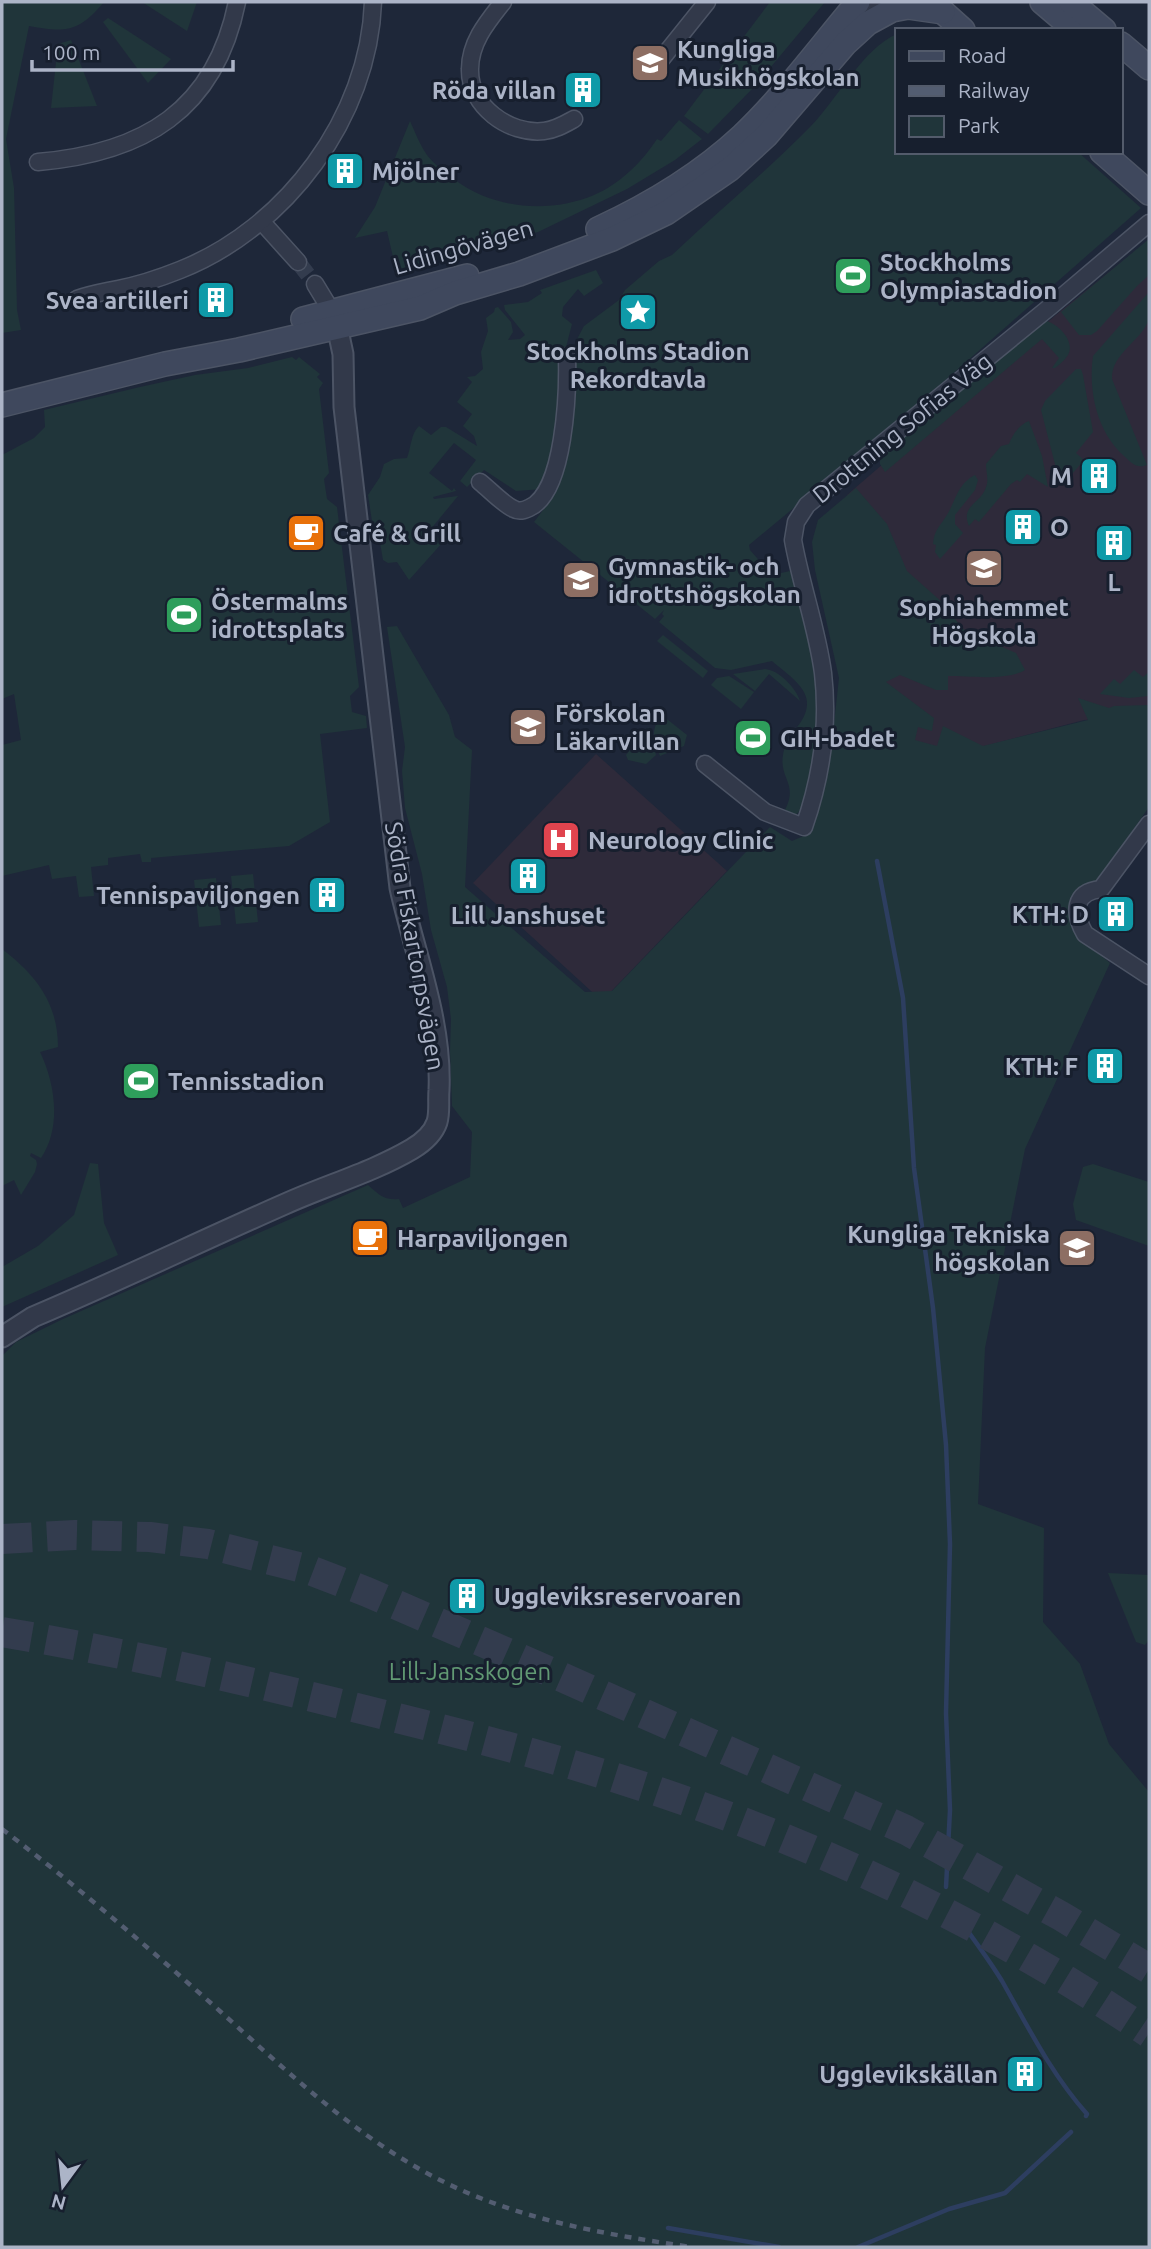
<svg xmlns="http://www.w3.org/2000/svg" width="1151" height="2249" font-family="Ubuntu,sans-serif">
	<rect width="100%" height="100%" fill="#1e2739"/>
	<g fill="#2e2a3a">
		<polygon points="1149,240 1149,714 1084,720 931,760 899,754 847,495 1057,314"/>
		<polygon points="596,754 727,871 602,1001 473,883"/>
	</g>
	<g fill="#20353a">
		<path d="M 2,2 L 104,2 C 79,32 66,33 29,26 L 6,139 L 14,188 L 17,310 L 21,330 L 2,333 Z"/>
		<polygon points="142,2 197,2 187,31"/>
		<polygon points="770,2 825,2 754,87 708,134 684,116"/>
		<polygon points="108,18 171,59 148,83 103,22"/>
		<path d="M 897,34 L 897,152 L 1078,152 L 1141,208 L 900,420 L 749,545 L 750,550 L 772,575 L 790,571 C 806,624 823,681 819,737 C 818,753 812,770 809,785 C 806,801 801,821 781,817 C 803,782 776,781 784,750 C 788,732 808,722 807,702 C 806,685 783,671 772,661 L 731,670 L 715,668 L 659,622 L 664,616 L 662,614 L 664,610 L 655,619 L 534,522 L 553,497 L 566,464 L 574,413 L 575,343 L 584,326 L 619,300 L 625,290 L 659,261 L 672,255 C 717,212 766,172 810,127 C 837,100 863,48 897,34 Z"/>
		<polygon points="71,40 97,106 51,108 58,44"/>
		<path d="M 679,120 L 702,139 L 675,160 L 627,189 L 538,232 L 396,270 L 387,231 L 355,238 L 375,207 L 410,121 C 415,132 420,145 427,155 C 434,165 446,172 455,180 C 494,209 549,214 594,195 C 620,184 642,162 657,139 L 661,141 Z"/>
		<polygon points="1149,239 1149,250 1147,254 1149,256 1149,275 1137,286 1097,331 1091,335 1079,335 1061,312"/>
		<path d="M 596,270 L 603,283 L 584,296 L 578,289 L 563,307 L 562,316 L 572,324 L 564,355 L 554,448 L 543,489 L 516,491 L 484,470 L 467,487 L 460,481 L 476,460 L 454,443 L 429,473 L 452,491 L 454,488 L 456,491 L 433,497 L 434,499 L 458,496 L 430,530 L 443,542 L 409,580 L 397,562 L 388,563 L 383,560 L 379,537 L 377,534 L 374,534 L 368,495 L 380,477 L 384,464 L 394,459 L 407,458 C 411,448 411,433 419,426 L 431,435 L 441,427 L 446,427 L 477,446 L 474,436 L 463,426 L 472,414 L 457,402 L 472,382 L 467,377 L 475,376 L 483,369 L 481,352 L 488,331 L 486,318 L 494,312 L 495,308 L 498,307 L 511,322 L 513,332 L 508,340 L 520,339 L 525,335 L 505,310 L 504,305 L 528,302 L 542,293 L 540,290 Z"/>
		<path d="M 1149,292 C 1149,300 1151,312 1149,319 C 1143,340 1111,353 1112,379 L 1147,465 C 1136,469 1132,463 1124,456 C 1097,432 1088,391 1093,356 Z"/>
		<path d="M 1043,320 C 1056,322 1076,340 1068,355 C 1065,360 1059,365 1055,368 L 1052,368 L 1059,358 L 1042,339 L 885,472 L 880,464 L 880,454 Z"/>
		<polygon points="292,357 296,360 299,357 320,374 317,377 323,383 319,389 329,473 324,479 327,499 337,507 359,687 350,696 352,712 366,716 367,728 320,734 330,822 289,846 151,858 151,862 142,862 140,854 108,858 108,865 91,867 94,896 79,897 76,876 52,879 49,865 2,876 2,745 21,740 14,694 2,699 2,455 34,438 45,427 44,410 140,387 195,375 248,368"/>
		<polygon points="1076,369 1081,369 1083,375 1093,432 1076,453 1084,460 1067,480 1060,475 1056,468 1041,410 1045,401"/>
		<path d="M 1029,421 L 1042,456 L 1048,487 L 1027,474 L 1020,482 L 1017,480 L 1011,484 L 979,522 L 975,519 L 969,526 C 960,505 981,504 986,487 C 989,480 986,472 986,464 L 1001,446 L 1009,444 C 1012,435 1020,424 1029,421 Z"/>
		<path d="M 975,475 L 978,480 L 975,490 L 955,515 L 955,524 L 963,533 L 940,559 L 935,552 L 936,545 L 933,544 C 934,531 939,527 945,518 C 956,502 956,485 975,475 Z"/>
		<path d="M 856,488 L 887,524 L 907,571 L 943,603 L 961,627 L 974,637 L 982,642 L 1002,647 L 1016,653 L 1025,670 C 1007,681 969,676 948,676 L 948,690 L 936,690 L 900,675 L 886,682 L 934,718 L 932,731 L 918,727 L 915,740 L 937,746 L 943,726 L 983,746 L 1088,720 L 1078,698 L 1109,708 L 1114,706 L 1149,705 L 1149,807 L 1097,882 C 1070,887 1061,914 1077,936 L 1110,963 L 1025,1149 L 985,1348 L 978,1504 L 1044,1528 L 1043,1622 L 1080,1664 L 1109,1744 L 1149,1792 L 1149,2247 L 2,2247 L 2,1356 L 16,1342 L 63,1319 L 368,1185 C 378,1194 385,1201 399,1199 L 403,1208 L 470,1177 L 472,1132 L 452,1106 L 450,1051 L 451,1019 L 447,987 L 431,930 L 422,874 L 405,808 L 402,771 L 405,747 L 387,627 L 397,626 L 449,715 L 455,737 L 472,750 L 465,887 L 585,992 L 612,991 L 770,827 L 792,841 L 806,835 L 822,800 L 832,742 L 839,678 L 815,570 L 812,542 L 818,520 Z"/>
		<polygon points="663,635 708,671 703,678 657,641"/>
		<path d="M 765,669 C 779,670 796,688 800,701 L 769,674 L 755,691 L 733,674 Z"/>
		<polygon points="1134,670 1143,677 1149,672 1149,696 1129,698 1100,694 1114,679 1120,684"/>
		<polygon points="729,676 754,692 741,709 711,685 717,678"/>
		<path d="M 663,716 L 687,735 L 684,746 L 660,756 C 654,739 649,729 663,716 Z"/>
		<path d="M 649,727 C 648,739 655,745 656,755 L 646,764 L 628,760 L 626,755 Z"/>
		<polygon points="253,874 258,922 236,924 231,876"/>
		<polygon points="216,878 221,925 199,927 194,880"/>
		<path d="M 2,949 C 36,975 58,1003 58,1047 L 40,1052 C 55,1083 62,1127 41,1158 L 31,1153 L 30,1156 L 36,1160 L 37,1164 L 35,1172 L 21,1195 L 14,1180 L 2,1186 Z"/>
		<polygon points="90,1163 98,1164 104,1223 118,1255 2,1307 2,1267 38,1246 74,1215"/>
		<polygon points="1093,1164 1149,1182 1149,1246 1076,1220 1073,1204 1083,1167"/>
		<polygon points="1108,1573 1149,1575 1149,1640 1145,1645 1136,1642"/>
	</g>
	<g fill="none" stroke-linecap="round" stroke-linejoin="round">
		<g stroke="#2d3e60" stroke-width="4.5">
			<polyline points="877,861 903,998 914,1168 933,1308 946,1445 950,1544 946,1713 950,1810 946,1887"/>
			<path d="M 955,1913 C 971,1936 988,1958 1002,1981 C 1028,2027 1052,2075 1087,2114 L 1086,2116"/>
			<polyline points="668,2228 779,2247"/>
			<polyline points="858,2247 949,2209 1005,2193 1071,2132"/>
		</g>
		<polyline stroke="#333c4e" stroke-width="16" stroke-dasharray="16 8" stroke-linecap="butt" points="298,262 315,284"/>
		<g stroke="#333c4e" stroke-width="30" stroke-dasharray="30 15" stroke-linecap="butt">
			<polyline points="2,1539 75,1535 150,1537 208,1544 310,1570 367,1592 494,1647 906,1830 1061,1916 1149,1969"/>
			<path d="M 2,1632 C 133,1654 263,1684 393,1717 C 494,1742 596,1769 694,1804 C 855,1861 1008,1938 1149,2033"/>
		</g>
		<g stroke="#4c5465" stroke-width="19">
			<g id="minor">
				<path d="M 503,2 C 488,21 470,42 470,69 C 469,106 509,135 544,131 C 555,130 565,124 574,119"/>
				<polyline points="855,27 874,2"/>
				<polyline points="655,67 707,2"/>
				<path d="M 38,162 C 143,153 215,111 237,2"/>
				<polyline points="262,222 298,262"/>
				<polyline points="315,284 332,312"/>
				<path d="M 77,299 C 91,294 104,292 118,289 C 139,285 160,278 180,270 C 286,228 369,117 373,2"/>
				<path d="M 480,482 C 489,489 504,505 514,509 C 519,512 525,510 529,508 C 565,493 568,391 567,356"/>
				<path d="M 705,764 L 765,812 L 804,827 C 821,778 829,724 823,673 C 817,628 801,585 793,540 L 796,522 L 807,505 L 1051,306 L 1149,223"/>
				<path d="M 1149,824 L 1101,889 C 1073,892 1073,913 1085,934 L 1149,976"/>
			</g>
		</g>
		<g stroke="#4c5465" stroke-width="23">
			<path id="tertiary" d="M 2,1337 L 33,1317 C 118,1281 201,1241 285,1204 C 327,1185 373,1172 412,1149 C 422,1143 433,1134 437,1122 C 440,1112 438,1101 439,1090 C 442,1021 415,955 400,888 L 344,407 L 343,354 L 337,326"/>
		</g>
		<g stroke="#4c5465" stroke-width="26">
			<g id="secondary">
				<polyline points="932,2 963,30"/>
				<polyline points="1042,2 1075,30"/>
				<polyline points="1071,2 1104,30"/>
				<polyline points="1121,44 1149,68"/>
				<polyline points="1102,152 1149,193"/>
				<path d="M 598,229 C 650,205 700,175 742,136 C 784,96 820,47 858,2"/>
				<polyline points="303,319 467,276"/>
				<polyline points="2,405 165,364 239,350 420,308 455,293 519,274 612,239 666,213 730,169 766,136 845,44 868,23 892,10 908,7 943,12"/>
			</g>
		</g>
		<use href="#minor" stroke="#32394a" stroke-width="16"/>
		<use href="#tertiary" stroke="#32394a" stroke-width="19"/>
		<use href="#secondary" stroke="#3f485d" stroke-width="23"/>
		<path stroke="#535d71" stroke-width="4.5" stroke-dasharray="7 7" stroke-linecap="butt" d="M 2,1829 C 78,1887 150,1949 222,2013 C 290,2074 357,2138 440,2180 C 519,2220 604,2234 691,2247"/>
	</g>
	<defs>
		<g id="university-square" transform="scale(2.0125)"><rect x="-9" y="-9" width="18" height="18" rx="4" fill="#8d6e63" stroke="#171f2e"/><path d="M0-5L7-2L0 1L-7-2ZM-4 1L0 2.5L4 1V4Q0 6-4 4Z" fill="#fff"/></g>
		<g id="building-square" transform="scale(2.0125)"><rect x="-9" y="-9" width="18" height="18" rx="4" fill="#0f9aa8" stroke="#171f2e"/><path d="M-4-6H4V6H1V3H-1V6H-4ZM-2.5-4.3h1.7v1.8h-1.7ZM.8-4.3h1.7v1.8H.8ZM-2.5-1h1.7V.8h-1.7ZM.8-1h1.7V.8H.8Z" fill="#fff"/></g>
		<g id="stadium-square" transform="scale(2.0125)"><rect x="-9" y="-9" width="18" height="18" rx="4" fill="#2e9e5b" stroke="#171f2e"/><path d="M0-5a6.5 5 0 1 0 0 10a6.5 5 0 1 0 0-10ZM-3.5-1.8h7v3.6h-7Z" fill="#fff"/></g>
		<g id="sight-square" transform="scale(2.0125)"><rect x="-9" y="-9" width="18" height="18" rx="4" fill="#0f9aa8" stroke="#171f2e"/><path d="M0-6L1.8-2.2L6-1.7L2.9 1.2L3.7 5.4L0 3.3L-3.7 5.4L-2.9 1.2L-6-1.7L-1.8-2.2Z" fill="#fff"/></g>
		<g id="cafe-square" transform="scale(2.0125)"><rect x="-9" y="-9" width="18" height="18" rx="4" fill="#e8710a" stroke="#171f2e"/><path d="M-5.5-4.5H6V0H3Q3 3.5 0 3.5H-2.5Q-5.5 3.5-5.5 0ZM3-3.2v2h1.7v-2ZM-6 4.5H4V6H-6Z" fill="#fff"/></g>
		<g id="school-square" transform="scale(2.0125)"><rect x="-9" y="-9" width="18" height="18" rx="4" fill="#8d6e63" stroke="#171f2e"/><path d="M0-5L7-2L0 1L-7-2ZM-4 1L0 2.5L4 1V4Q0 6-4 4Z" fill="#fff"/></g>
		<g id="hospital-square" transform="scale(2.0125)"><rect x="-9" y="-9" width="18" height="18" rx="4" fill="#e0444e" stroke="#171f2e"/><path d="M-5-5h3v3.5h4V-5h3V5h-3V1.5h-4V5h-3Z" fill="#fff"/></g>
	</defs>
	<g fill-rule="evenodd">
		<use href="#university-square" x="650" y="63"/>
		<use href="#building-square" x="583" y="90"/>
		<use href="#building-square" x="345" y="171"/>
		<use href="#stadium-square" x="853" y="276"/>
		<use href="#building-square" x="216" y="300"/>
		<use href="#sight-square" x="638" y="312"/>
		<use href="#building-square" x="1099" y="476"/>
		<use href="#building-square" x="1023" y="527"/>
		<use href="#cafe-square" x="306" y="533"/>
		<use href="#building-square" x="1114" y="543"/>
		<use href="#university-square" x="984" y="568"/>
		<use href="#university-square" x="581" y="580"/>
		<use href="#stadium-square" x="184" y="615"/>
		<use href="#school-square" x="528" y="727"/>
		<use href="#stadium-square" x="753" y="738"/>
		<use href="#hospital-square" x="561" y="840"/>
		<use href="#building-square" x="528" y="876"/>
		<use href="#building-square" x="327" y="895"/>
		<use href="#building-square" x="1116" y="914"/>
		<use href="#building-square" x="1105" y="1066"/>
		<use href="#stadium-square" x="141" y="1081"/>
		<use href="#cafe-square" x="370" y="1238"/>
		<use href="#university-square" x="1077" y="1248"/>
		<use href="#building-square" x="467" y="1596"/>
		<use href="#building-square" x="1025" y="2074"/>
	</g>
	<g text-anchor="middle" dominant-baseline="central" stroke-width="6" stroke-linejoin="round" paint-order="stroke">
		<g font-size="24" font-weight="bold" fill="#acb4c7" stroke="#171f2e" text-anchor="start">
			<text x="677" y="49">Kungliga<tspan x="677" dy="28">Musikhögskolan</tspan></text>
			<text x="556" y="90" text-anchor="end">Röda villan</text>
			<text x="372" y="171">Mjölner</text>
			<text x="880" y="262">Stockholms<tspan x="880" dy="28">Olympiastadion</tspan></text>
			<text x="189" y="300" text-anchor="end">Svea artilleri</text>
			<text x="638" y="351" text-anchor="middle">Stockholms Stadion<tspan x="638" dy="28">Rekordtavla</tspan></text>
			<text x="1072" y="476" text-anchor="end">M</text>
			<text x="1050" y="527">O</text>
			<text x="333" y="533">Café &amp; Grill</text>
			<text x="608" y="566">Gymnastik- och<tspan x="608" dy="28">idrottshögskolan</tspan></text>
			<text x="1114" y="582" text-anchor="middle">L</text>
			<text x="211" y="601">Östermalms<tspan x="211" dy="28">idrottsplats</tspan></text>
			<text x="984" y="607" text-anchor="middle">Sophiahemmet<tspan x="984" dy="28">Högskola</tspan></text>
			<text x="555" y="713">Förskolan<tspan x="555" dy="28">Läkarvillan</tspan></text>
			<text x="780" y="738">GIH-badet</text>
			<text x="588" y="840">Neurology Clinic</text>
			<text x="300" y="895" text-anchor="end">Tennispaviljongen</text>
			<text x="1089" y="914" text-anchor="end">KTH: D</text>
			<text x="528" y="915" text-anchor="middle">Lill Janshuset</text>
			<text x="1078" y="1066" text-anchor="end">KTH: F</text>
			<text x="168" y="1081">Tennisstadion</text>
			<text x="1050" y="1234" text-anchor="end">Kungliga Tekniska<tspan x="1050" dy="28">högskolan</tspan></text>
			<text x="397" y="1238">Harpaviljongen</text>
			<text x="494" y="1596">Uggleviksreservoaren</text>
			<text x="998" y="2074" text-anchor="end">Ugglevikskällan</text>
		</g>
		<g font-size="24" fill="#acb4c7" stroke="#171f2e">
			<text transform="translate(463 247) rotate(-16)">Lidingövägen</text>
			<text transform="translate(902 428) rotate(-39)">Drottning Sofias Väg</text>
			<text transform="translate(415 946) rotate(80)">Södra Fiskartorpsvägen</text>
		</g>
		<g font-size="24" fill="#619973" stroke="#171f2e">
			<text x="470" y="1671">Lill-Jansskogen</text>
		</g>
	</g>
	<rect width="1151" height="2249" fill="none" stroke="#acb4c7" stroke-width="7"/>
	<rect x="895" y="28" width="228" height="126" fill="#171f2e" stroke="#535b6b" stroke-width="2"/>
	<rect x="909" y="51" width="35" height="10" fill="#3f485d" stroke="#535b6b" stroke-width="2"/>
	<text x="958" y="63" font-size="21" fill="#acb4c7">Road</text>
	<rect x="909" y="86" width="35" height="10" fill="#535d71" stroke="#535b6b" stroke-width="2"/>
	<text x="958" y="98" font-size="21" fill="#acb4c7">Railway</text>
	<rect x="909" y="116" width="35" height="21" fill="#20353a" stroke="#535b6b" stroke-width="2"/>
	<text x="958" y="133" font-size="21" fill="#acb4c7">Park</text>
	<g transform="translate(63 2186) rotate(195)" stroke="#171f2e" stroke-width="5" paint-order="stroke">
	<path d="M0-5L12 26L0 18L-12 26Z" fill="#acb4c7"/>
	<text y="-10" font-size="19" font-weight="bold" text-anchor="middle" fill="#acb4c7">N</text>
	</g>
	<path d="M32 60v10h201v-10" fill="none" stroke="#acb4c7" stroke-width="3.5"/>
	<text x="42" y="60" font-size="21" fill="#acb4c7" stroke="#171f2e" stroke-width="5" paint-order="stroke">100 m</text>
</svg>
